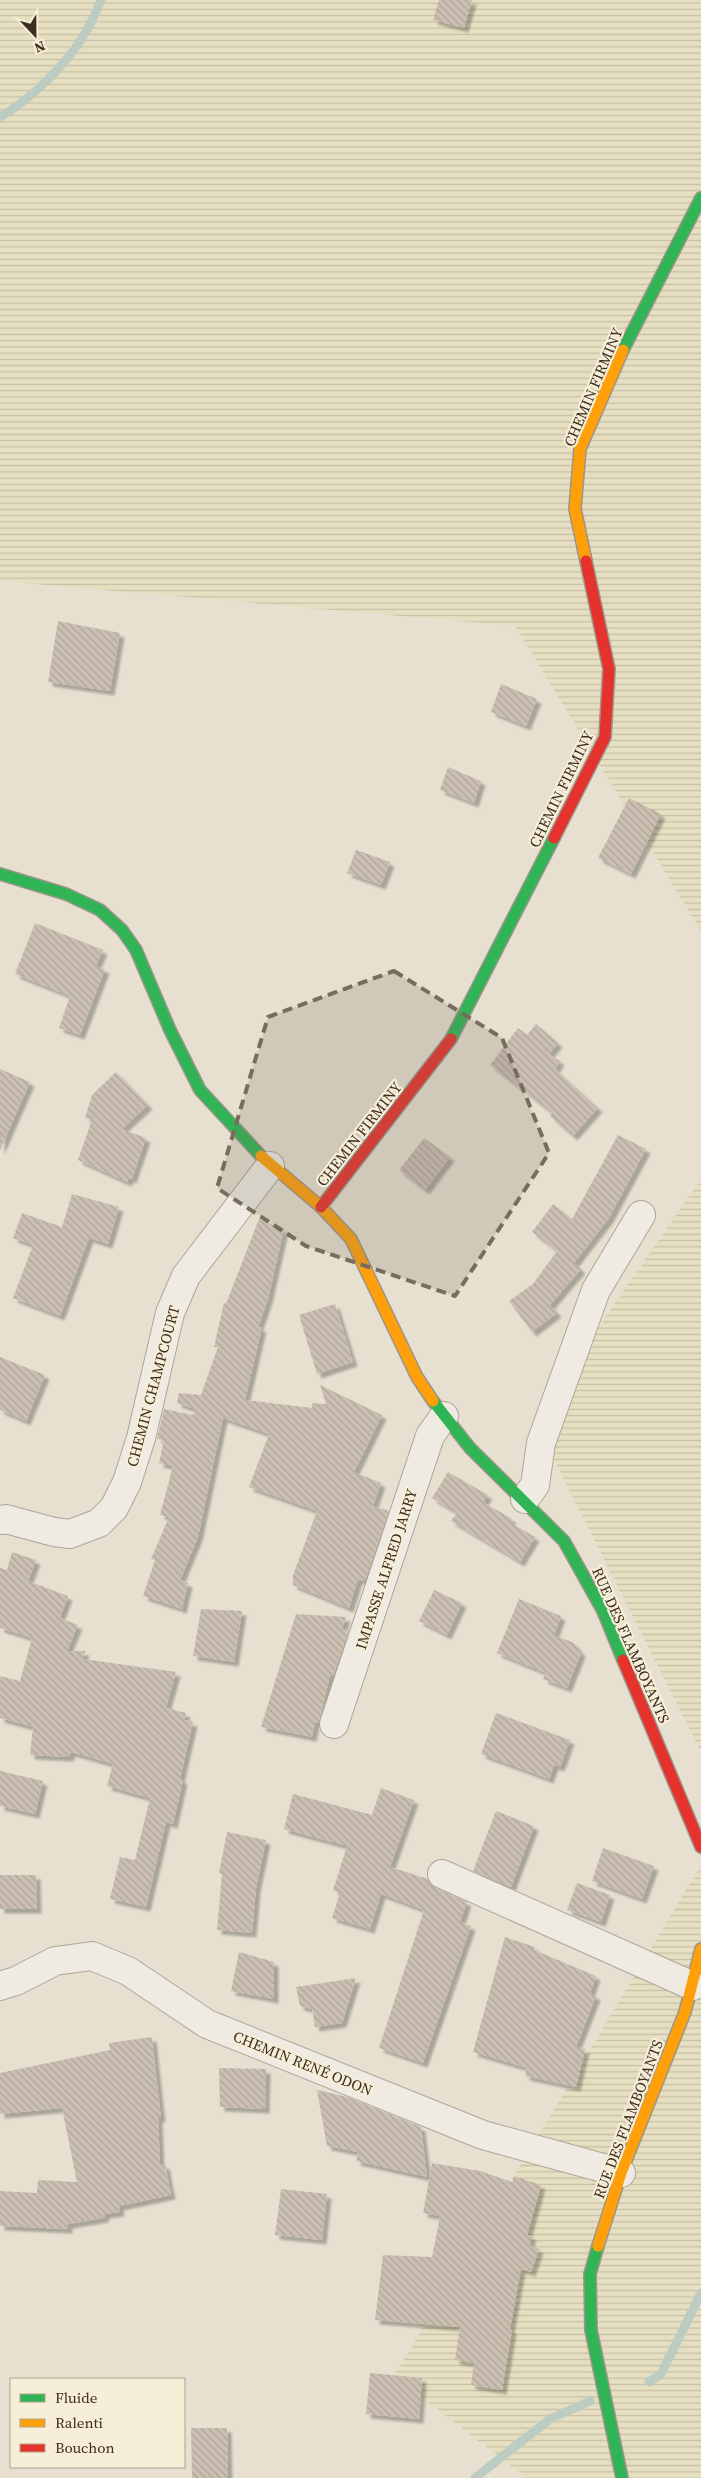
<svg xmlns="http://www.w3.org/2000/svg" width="701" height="2478" font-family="'Source Serif 4',serif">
	<defs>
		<pattern id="farmland-rules" width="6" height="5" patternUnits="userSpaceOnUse" patternTransform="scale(1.25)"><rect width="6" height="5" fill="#e6dfc2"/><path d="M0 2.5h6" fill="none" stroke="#c6c0a6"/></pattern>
		<pattern id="building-back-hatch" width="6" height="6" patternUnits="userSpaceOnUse" patternTransform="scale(1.25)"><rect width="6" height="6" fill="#cbbfb2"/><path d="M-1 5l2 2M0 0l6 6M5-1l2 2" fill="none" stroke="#afa499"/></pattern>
		<filter id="shadow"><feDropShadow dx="4.5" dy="4.5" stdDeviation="1" flood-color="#0004"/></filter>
	</defs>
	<rect width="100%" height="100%" fill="#e7e0d1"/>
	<g fill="url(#farmland-rules)">
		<polygon points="0,0 701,0 701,931 515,626 0,581"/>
		<polygon points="701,1179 701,1752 534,1420"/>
		<polygon points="701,1865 701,2478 527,2478 394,2376"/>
	</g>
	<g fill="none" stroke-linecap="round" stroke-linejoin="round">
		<g stroke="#bcccc2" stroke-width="9">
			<path d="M 0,117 C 30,100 66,65 84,35 C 91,24 96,12 101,0"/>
			<polyline points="649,2382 661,2374 701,2293"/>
			<polyline points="475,2478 550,2419 590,2401"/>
		</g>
	</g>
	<g fill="url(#building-back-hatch)" filter="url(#shadow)">
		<polygon points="439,0 472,0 464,28 433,20"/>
		<polygon points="58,621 120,633 110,691 48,682"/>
		<polygon points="501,684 537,699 526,726 491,712"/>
		<polygon points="448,767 481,781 474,803 440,790"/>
		<polygon points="629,798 661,814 631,874 598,858"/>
		<polygon points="356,850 390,862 381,885 347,873"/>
		<polygon points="35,923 103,950 96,966 105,969 80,1035 59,1028 70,996 15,974"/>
		<polygon points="536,1024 558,1043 549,1054 560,1061 555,1069 598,1108 573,1136 550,1116 552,1113 490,1065 518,1028 527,1035"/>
		<polygon points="0,1069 30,1082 0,1150"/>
		<polygon points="116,1072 148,1105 122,1129 146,1138 132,1179 129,1178 127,1182 78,1160 92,1120 85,1118 92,1095"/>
		<polygon points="618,1135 646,1149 609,1218 574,1263 581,1269 550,1305 557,1313 532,1332 509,1301 533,1284 557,1251 532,1232 553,1204 572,1219"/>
		<polygon points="424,1138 450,1157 425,1190 399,1170"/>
		<polygon points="72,1194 119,1207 108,1244 89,1238 60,1316 13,1298 33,1245 13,1238 22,1213 62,1227"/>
		<polygon points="259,1219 284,1229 268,1299 258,1328 262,1327 245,1400 312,1408 312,1403 326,1404 320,1385 382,1415 354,1472 381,1483 373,1506 389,1511 365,1581 358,1579 349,1608 293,1585 293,1575 317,1511 249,1487 269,1434 223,1418 198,1537 180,1580 188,1583 182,1609 143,1596 155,1560 151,1559 169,1517 160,1515 173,1466 159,1463 164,1440 157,1439 164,1409 193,1415 195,1409 177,1403 179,1393 201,1395 218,1347 214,1347 224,1303 226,1304"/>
		<polygon points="335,1304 353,1362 317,1374 299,1315"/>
		<polygon points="0,1357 45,1375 26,1421 0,1410"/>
		<polygon points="448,1472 488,1495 483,1502 512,1519 509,1522 535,1537 520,1562 451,1521 457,1513 432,1498"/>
		<polygon points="12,1552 36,1560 28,1581 68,1596 60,1618 78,1625 67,1651 85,1651 83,1659 176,1672 166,1708 186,1713 184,1720 193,1722 180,1779 183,1780 173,1824 166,1822 146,1907 110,1899 120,1857 135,1860 150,1798 107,1786 113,1764 71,1752 69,1757 30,1755 33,1727 0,1718 0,1676 20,1681 32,1638 0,1628 0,1568 7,1570"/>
		<polygon points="434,1590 462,1603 447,1635 419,1621"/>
		<polygon points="519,1599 561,1616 554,1635 574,1643 581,1653 567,1688 543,1679 546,1673 497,1653"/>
		<polygon points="201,1609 242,1611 234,1662 193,1656"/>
		<polygon points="296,1614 346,1617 342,1629 349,1631 333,1676 330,1675 319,1723 315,1722 312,1737 261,1727"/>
		<polygon points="496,1713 570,1740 560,1767 554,1765 549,1779 481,1754"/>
		<polygon points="0,1771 43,1781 35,1814 0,1806"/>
		<polygon points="381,1788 414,1800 390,1867 428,1879 436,1888 467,1902 460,1922 471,1926 423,2063 379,2048 424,1910 381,1894 370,1929 332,1918 340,1893 333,1890 347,1846 284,1829 293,1794 372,1815"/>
		<polygon points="496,1811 534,1826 511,1887 473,1871"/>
		<polygon points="227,1832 266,1840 256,1888 252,1933 217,1930 222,1874 219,1873"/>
		<polygon points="603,1848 654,1866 642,1899 592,1881"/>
		<polygon points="0,1875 36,1875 37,1909 0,1909"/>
		<polygon points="577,1883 610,1895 601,1922 567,1910"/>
		<polygon points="505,1937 535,1947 534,1950 596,1976 590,1993 596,1996 576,2047 585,2049 576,2087 525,2076 527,2068 473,2052"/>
		<polygon points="239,1952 274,1962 274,1999 231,1991"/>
		<polygon points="356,1978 342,2023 315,2027 312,2009 300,2006 296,1987"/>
		<polygon points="152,2037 161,2118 158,2118 160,2165 165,2164 171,2195 119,2206 120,2212 105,2214 104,2218 68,2224 68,2229 0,2226 0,2191 37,2193 38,2180 77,2182 62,2108 0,2114 0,2073 110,2050 109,2043"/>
		<polygon points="219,2068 266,2069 265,2109 220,2107"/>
		<polygon points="317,2090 347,2097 421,2127 427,2177 356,2161 358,2152 327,2146"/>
		<polygon points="432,2163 480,2171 512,2182 514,2176 541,2185 527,2235 532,2236 529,2245 539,2249 531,2272 521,2269 510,2329 512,2330 502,2390 471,2385 474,2363 455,2360 460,2327 375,2320 383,2255 432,2257 440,2216 423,2213"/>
		<polygon points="281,2189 327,2194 322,2240 275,2235"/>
		<polygon points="370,2373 422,2378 419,2419 366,2414"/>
		<polygon points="191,2428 227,2428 228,2478 192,2478"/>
	</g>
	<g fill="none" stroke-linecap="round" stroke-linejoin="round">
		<g stroke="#ada599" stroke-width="30">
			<g id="street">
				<polyline points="525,1499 535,1485 541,1443 596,1290 641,1215"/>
				<polyline points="0,1520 6,1519 54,1532 70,1534 99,1523 114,1508 127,1482 141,1438 170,1313 186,1276 270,1166"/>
				<polyline points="334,1724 430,1436 444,1416"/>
				<polyline points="442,1874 693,1986"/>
				<polyline points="0,1986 16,1981 55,1961 92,1956 128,1971 207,2024 483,2135 621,2173"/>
			</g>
		</g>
		<g stroke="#9c958a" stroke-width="14">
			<g id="fast">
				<polyline points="623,350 701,198"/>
				<polyline points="0,874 66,894 100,910 122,930 136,950 170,1030 200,1090 261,1156"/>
				<polyline points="451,1039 554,838"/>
				<polyline points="433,1401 470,1448 564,1541 603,1611 623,1660"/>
				<polyline points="598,2246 590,2274 591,2330 622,2478"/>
			</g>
		</g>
		<g stroke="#9c958a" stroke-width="14">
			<g id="slow">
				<polyline points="586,561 575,509 580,449 623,350"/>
				<polyline points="261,1156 321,1207 351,1239 417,1377 433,1401"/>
				<polyline points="598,2246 621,2173 685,2012 701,1949"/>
			</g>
		</g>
		<g stroke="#9c958a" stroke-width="14">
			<g id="jam">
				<polyline points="554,838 605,737 609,669 586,561"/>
				<polyline points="321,1207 451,1039"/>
				<polyline points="623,1660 701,1847"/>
			</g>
		</g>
		<use href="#street" stroke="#efebe3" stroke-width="28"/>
		<use href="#fast" stroke="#30b455" stroke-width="11"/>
		<use href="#slow" stroke="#ff9f0a" stroke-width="11"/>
		<use href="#jam" stroke="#e5322d" stroke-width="11"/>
	</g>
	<path fill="#786c5e" fill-opacity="0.2" stroke="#786c5e" stroke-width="4" stroke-dasharray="10 6" stroke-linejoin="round" d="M 394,971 L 502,1038 L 549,1153 L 455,1296 L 306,1246 L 217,1188 L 268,1017 Z"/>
	<g text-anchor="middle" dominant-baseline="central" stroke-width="4.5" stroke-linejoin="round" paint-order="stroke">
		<g font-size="15" fill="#3d2e20" stroke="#f7eed8">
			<text transform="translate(593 387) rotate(-67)">CHEMIN FIRMINY</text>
			<text transform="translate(561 789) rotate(-64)">CHEMIN FIRMINY</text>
			<text transform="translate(359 1134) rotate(-52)">CHEMIN FIRMINY</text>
			<text transform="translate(153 1386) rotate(-75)">CHEMIN CHAMPCOURT</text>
			<text transform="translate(386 1569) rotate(-72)">IMPASSE ALFRED JARRY</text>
			<text transform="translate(631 1645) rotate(66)">RUE DES FLAMBOYANTS</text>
			<text transform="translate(303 2063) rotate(22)">CHEMIN RENÉ ODON</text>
			<text transform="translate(628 2119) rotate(-69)">RUE DES FLAMBOYANTS</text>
		</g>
	</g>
	<rect x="10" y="2378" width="175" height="90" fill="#f7eed8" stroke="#ada18e"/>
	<rect x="20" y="2394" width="25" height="8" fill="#30b455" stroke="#ada18e"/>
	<text x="55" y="2403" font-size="15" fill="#3d2e20">Fluide</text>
	<rect x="20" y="2419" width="25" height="8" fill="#ff9f0a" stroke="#ada18e"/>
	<text x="55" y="2428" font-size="15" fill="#3d2e20">Ralenti</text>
	<rect x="20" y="2444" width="25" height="8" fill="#e5322d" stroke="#ada18e"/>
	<text x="55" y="2453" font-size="15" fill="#3d2e20">Bouchon</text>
	<g transform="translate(35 35) rotate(158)" stroke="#f7eed8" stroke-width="4" paint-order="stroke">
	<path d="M0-4L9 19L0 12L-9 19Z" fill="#3d2e20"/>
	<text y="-8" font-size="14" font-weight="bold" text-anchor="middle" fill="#3d2e20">N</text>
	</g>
</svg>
